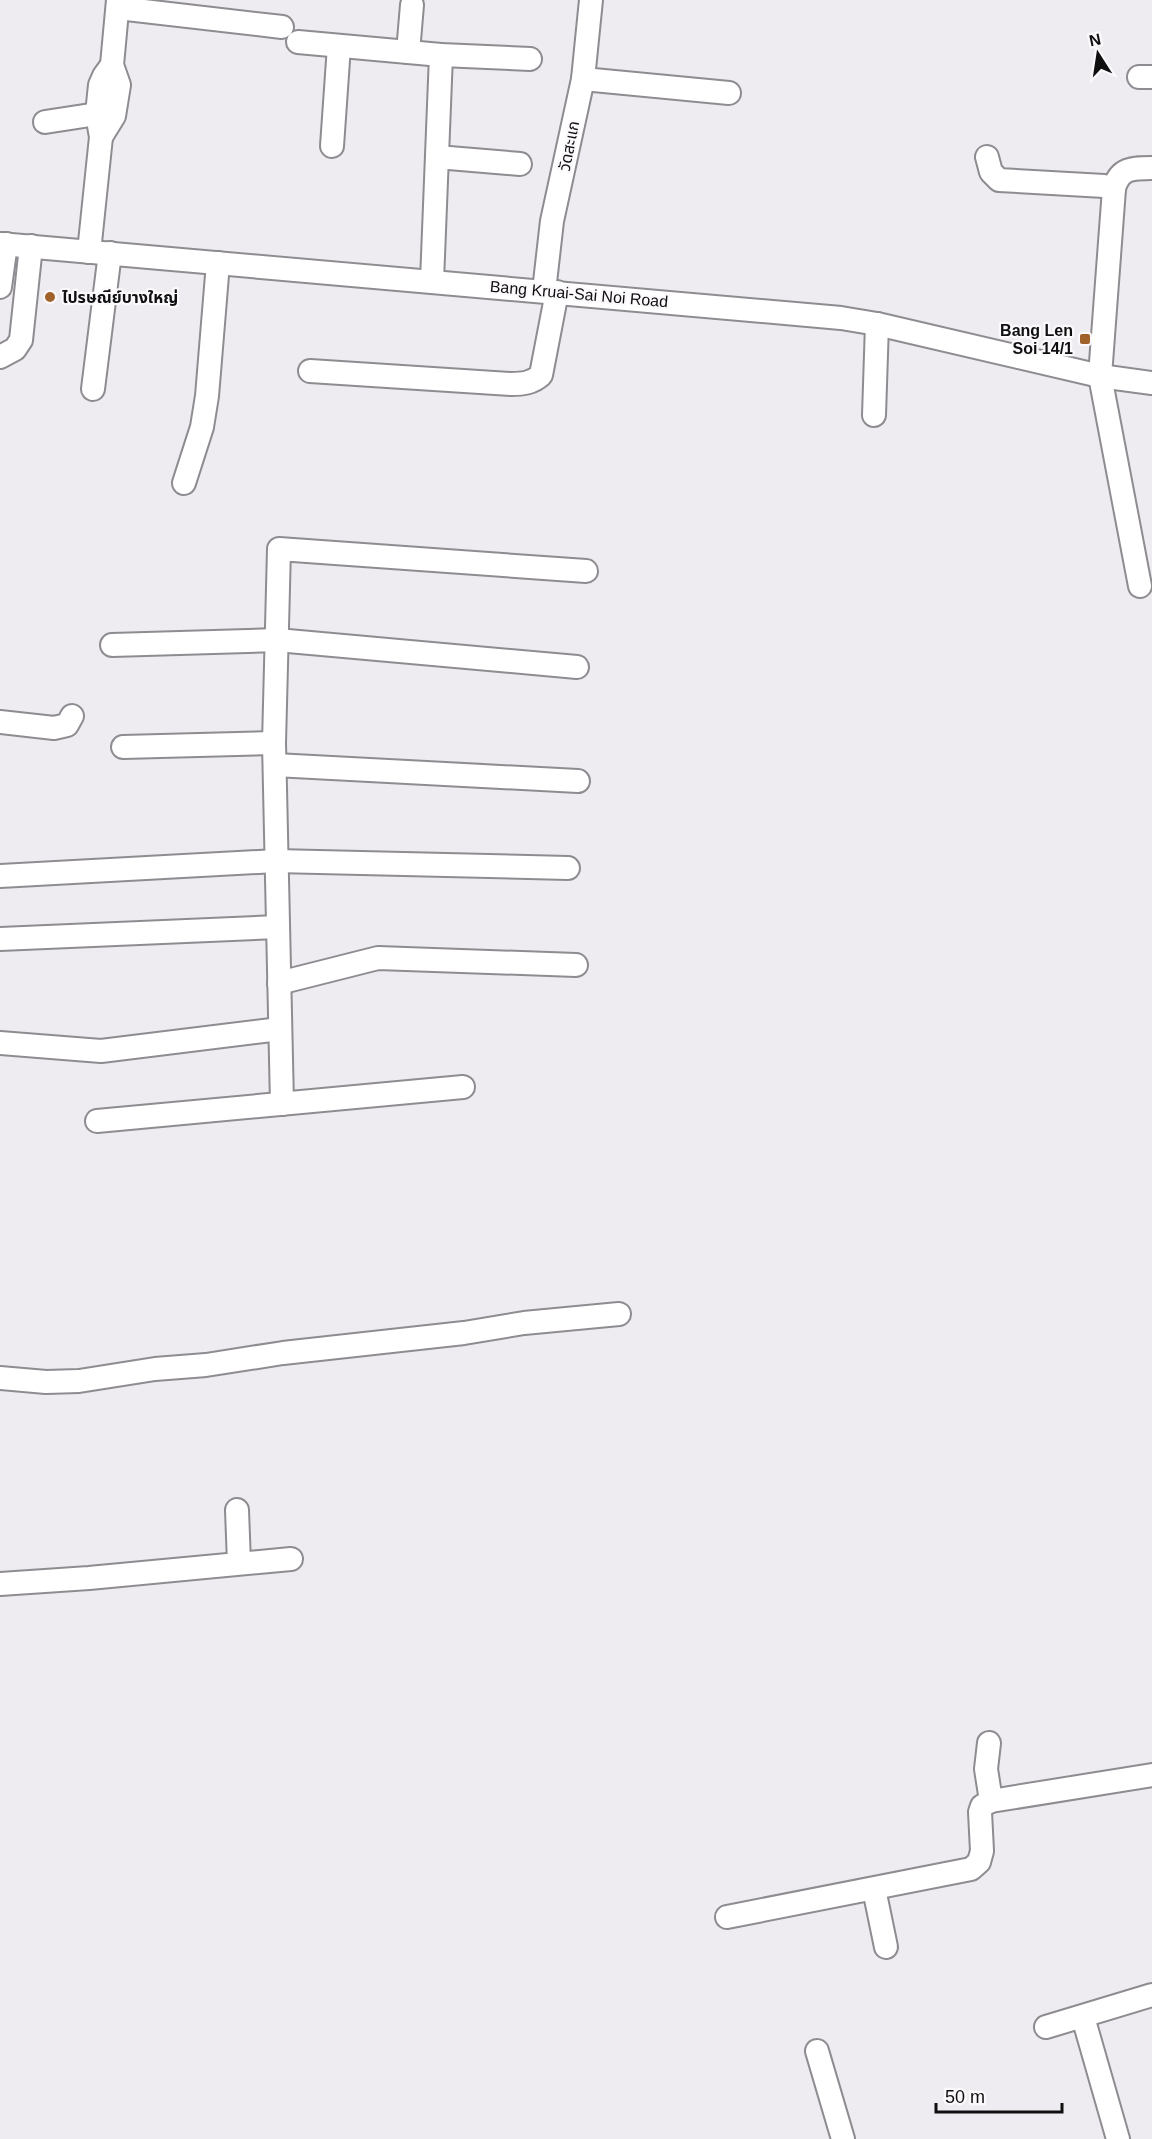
<svg xmlns="http://www.w3.org/2000/svg" width="1152" height="2139" font-family="Arial,'Noto Sans Thai',sans-serif">
	<rect width="100%" height="100%" fill="#eeecf0"/>
	<g fill="none" stroke-linecap="round" stroke-linejoin="round">
		<g stroke="#8e8c90" stroke-width="26">
			<g id="minor">
				<polyline points="118,8 282,27"/>
				<polyline points="298,42 441,55 530,59"/>
				<polyline points="408,52 412,5"/>
				<polyline points="1139,77 1152,77"/>
				<polyline points="583,79 729,93"/>
				<polyline points="45,122 97,114 112,116"/>
				<polyline points="101,137 114,116 119,85 112,65 118,0"/>
				<polyline points="332,146 339,46"/>
				<polyline points="437,157 520,164"/>
				<polyline points="987,157 991,172 999,180 1104,186 1114,189"/>
				<polyline points="0,244 841,318 877,324 1100,376 1152,383"/>
				<polyline points="89,252 101,137 97,114 100,85 104,76 112,65"/>
				<polyline points="432,281 441,55"/>
				<polyline points="0,287 6,244"/>
				<polyline points="544,291 552,221 583,79 591,0"/>
				<polyline points="0,357 15,349 21,340 31,246"/>
				<path d="M 310,371 L 511,384 C 523,384 532,383 541,375 L 557,292"/>
				<polyline points="93,389 110,253"/>
				<polyline points="874,415 877,324"/>
				<polyline points="184,483 202,427 207,396 218,263"/>
				<path d="M 1140,586 L 1100,376 L 1114,189 C 1119,168 1132,168 1152,168"/>
				<polyline points="112,645 277,640 577,667"/>
				<polyline points="0,722 54,728 67,725 72,716"/>
				<polyline points="123,747 274,743"/>
				<polyline points="275,765 578,781"/>
				<polyline points="0,876 276,861 568,868"/>
				<polyline points="0,939 278,927"/>
				<polyline points="279,983 378,958 576,965"/>
				<polyline points="0,1043 101,1051 280,1029"/>
				<polyline points="282,1104 274,743 279,549 586,571"/>
				<polyline points="97,1121 463,1087"/>
				<polyline points="0,1378 46,1382 79,1381 155,1369 206,1365 283,1353 464,1333 524,1323 619,1314"/>
				<polyline points="237,1510 239,1563"/>
				<polyline points="0,1584 89,1578 291,1559"/>
				<polyline points="989,1743 986,1769 991,1801"/>
				<polyline points="874,1889 886,1947"/>
				<polyline points="727,1917 971,1869 979,1862 982,1851 980,1812 982,1806 991,1801 1152,1775"/>
				<polyline points="1083,2017 1118,2139"/>
				<polyline points="1046,2027 1152,1995"/>
				<polyline points="817,2051 843,2139"/>
			</g>
		</g>
		<use href="#minor" stroke="#fff" stroke-width="22"/>
	</g>
	<g fill="#a1612b" stroke="#fcf9fd" stroke-width="2">
		<circle cx="50" cy="297" r="6"/>
		<rect x="1079" y="333" width="12" height="12" rx="3"/>
	</g>
	<g text-anchor="middle" dominant-baseline="central" stroke-width="4.5" stroke-linejoin="round" paint-order="stroke">
		<g font-size="16" fill="#0f0f10" stroke="#fcf9fd">
			<text transform="translate(569 146) rotate(-79)">วัดสะแก</text>
			<text transform="translate(579 294) rotate(5)">Bang Kruai-Sai Noi Road</text>
		</g>
		<g font-size="16" font-weight="bold" fill="#0f0f10" stroke="#fcf9fd" text-anchor="start">
			<text x="62" y="297">ไปรษณีย์บางใหญ่</text>
			<text x="1073" y="330" text-anchor="end">Bang Len<tspan x="1073" dy="18">Soi 14/1</tspan></text>
		</g>
	</g>
	<g transform="translate(1098 54) rotate(348)" stroke="#fcf9fd" stroke-width="4.5" paint-order="stroke">
	<path d="M0-4.5L10 22L0 15L-10 22Z" fill="#0f0f10"/>
	<text y="-9" font-size="16" font-weight="bold" text-anchor="middle" fill="#0f0f10">N</text>
	</g>
	<path d="M936 2103v9h126v-9" fill="none" stroke="#0f0f10" stroke-width="3"/>
	<text x="945" y="2103" font-size="18" fill="#0f0f10" stroke="#fcf9fd" stroke-width="4.5" paint-order="stroke">50 m</text>
</svg>
